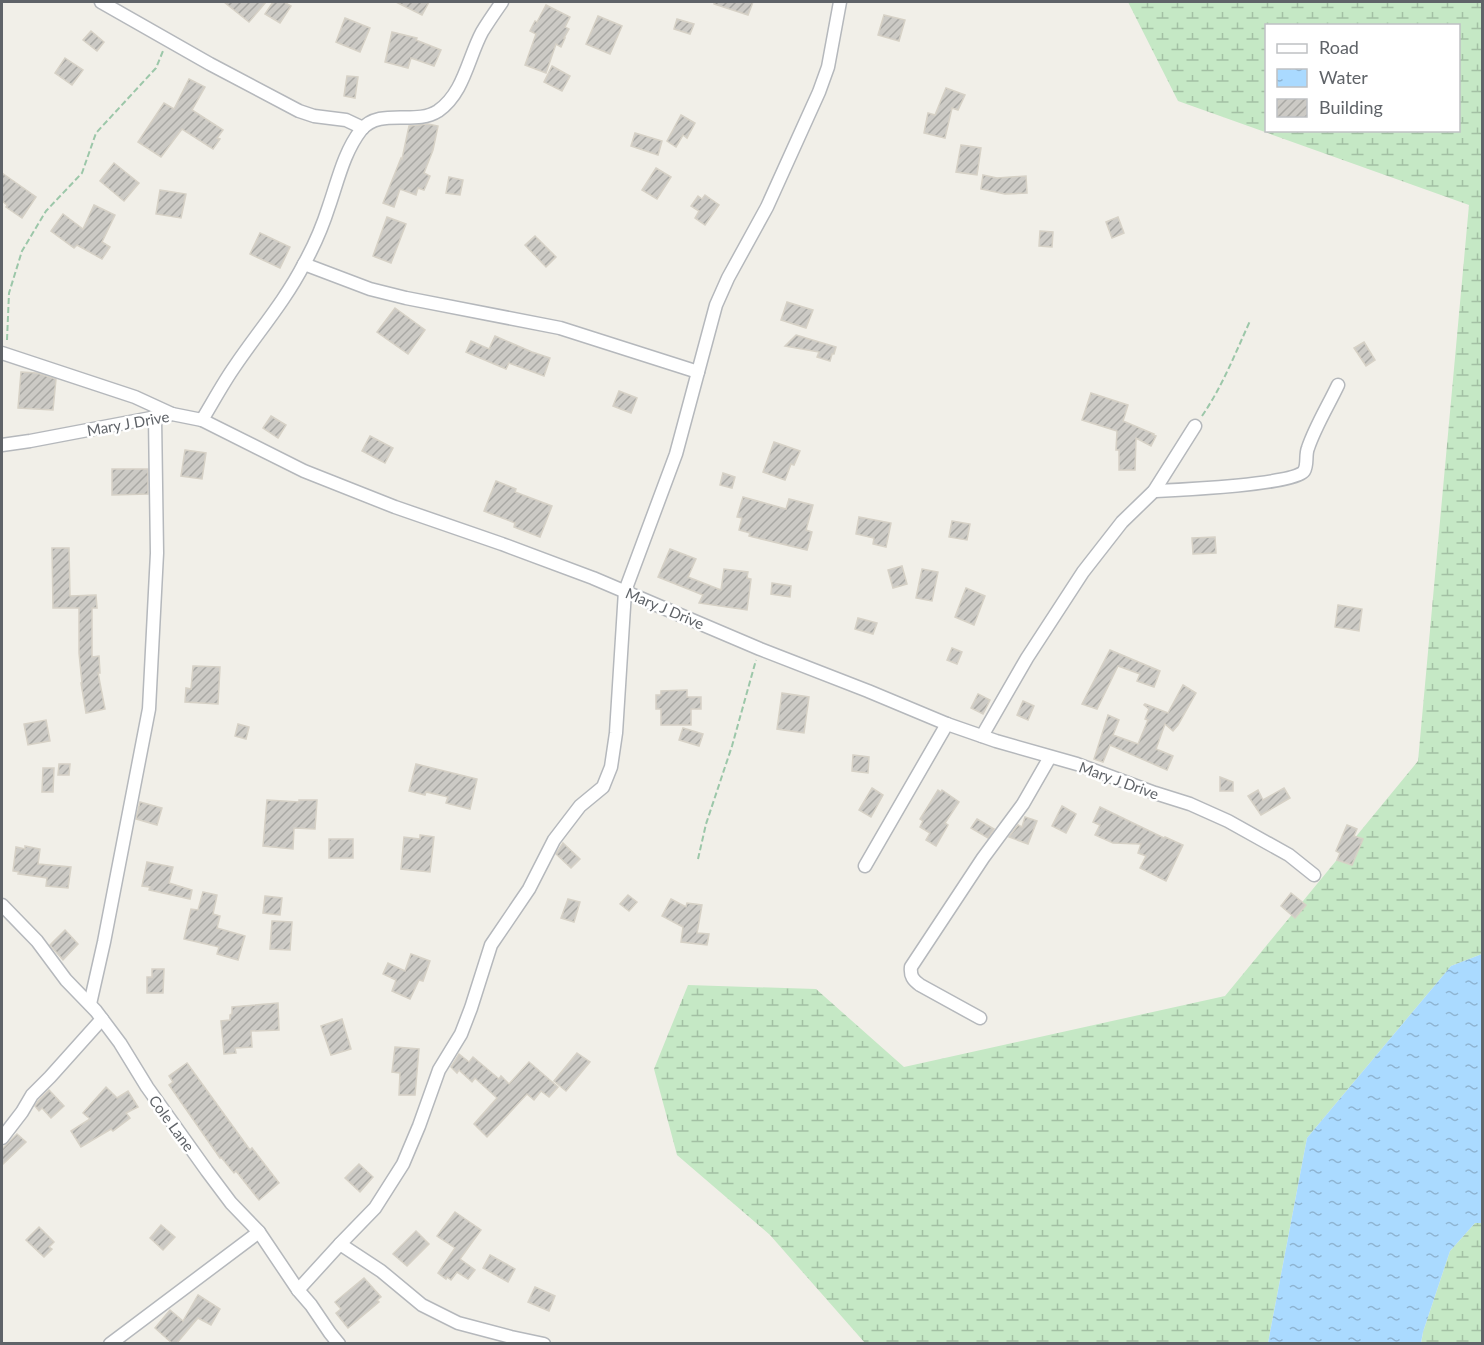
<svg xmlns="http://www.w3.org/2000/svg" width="1484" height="1345" font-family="Lato,sans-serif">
	<defs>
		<pattern id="wetland-marsh" width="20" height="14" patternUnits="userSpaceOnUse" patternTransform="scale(1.5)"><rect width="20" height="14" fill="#c5e8c5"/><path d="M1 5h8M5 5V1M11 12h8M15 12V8" fill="none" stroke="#a3c0a4"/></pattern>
		<pattern id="water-ripples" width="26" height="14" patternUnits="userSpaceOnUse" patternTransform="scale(1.5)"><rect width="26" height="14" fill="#aadaff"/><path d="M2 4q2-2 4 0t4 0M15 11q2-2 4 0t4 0" fill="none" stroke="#8eb4d2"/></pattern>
		<pattern id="building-hatch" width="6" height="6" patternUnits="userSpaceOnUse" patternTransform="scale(1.5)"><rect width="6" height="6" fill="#cccac5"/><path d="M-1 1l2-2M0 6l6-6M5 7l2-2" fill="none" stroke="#a9a8a4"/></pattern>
	</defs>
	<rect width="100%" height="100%" fill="#f1efe8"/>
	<g fill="url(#wetland-marsh)" fill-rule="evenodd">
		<path d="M 1128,2 L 1482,2 L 1482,954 L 1451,966 L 1307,1138 L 1268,1343 L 865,1343 L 770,1235 L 677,1155 L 654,1069 L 688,985 L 816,989 L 904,1067 L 1225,996 L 1418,761 L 1469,205 L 1178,101 ZM 1266,26 L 1458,26 L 1458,130 L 1266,130 Z"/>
		<polygon points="1475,1223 1482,1223 1482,1343 1421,1344 1423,1332 1450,1251"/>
	</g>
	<polygon fill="url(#water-ripples)" points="1482,954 1482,1223 1475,1223 1450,1251 1423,1332 1421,1343 1268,1343 1307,1138 1451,966"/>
	<g fill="url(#building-hatch)" stroke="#d6d1c6" stroke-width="1.5">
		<polygon points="224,2 266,2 249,22"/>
		<polygon points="273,2 284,2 291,6 280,23 265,14"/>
		<polygon points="396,2 429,2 422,15"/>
		<polygon points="714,2 753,2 748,15 714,4"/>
		<polygon points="546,5 570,17 565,27 569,29 564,38 565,38 561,47 556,44 546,73 525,65 536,34 530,31 535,21 537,22"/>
		<polygon points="884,15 905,20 899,41 878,35"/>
		<polygon points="598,16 622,26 610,54 586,44"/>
		<polygon points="345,18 370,28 360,52 336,42"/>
		<polygon points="677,19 694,24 690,34 674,29"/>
		<polygon points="91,31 104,42 97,51 83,40"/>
		<polygon points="392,32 417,38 416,40 441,50 434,66 411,58 408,68 385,62"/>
		<polygon points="65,58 83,70 72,85 55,73"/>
		<polygon points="552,66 570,76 562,91 544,82"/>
		<polygon points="347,76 358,77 355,98 344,96"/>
		<polygon points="189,79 205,87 192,110 223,130 217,138 220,139 213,149 182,129 161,157 138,142 164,103 174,109"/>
		<polygon points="946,88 965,95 958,110 952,108 945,138 924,133 928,113 935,115"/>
		<polygon points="681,115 695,123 687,138 683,135 676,147 667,141"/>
		<polygon points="428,124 438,126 433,150 424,173 430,176 424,190 418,188 416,195 400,189 394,207 383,203 401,158 402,159 409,126"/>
		<polygon points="635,133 662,141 658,155 631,146"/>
		<polygon points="961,145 981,148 977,175 956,172"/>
		<polygon points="114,163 139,183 124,201 100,181"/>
		<polygon points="656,168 671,177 657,199 642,190"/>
		<polygon points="2,173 36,197 22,218 6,207 7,205 2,201"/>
		<polygon points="983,175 997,178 1026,176 1027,193 1005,194 981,189"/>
		<polygon points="449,177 463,180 460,195 446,193"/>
		<polygon points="160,190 186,194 181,218 156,214"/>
		<polygon points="705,195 719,205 705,225 695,218 699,211 691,206 698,196 702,199"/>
		<polygon points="94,205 115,215 102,242 110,247 102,259 77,245 74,248 51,231 63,214 83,229"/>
		<polygon points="387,217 406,224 391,263 373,256"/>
		<polygon points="1118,217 1124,233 1112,238 1106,222"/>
		<polygon points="1040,231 1053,232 1052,247 1039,246"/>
		<polygon points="260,233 290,247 280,268 250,254"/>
		<polygon points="535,236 556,257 546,267 525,245"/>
		<polygon points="787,302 813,310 806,328 781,320"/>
		<polygon points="395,308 425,330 408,354 377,332"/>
		<polygon points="796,335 836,347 834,354 832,354 830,361 817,357 819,352 785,346"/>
		<polygon points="495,336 532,352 550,358 544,376 509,363 506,369 466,352 471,341 489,349"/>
		<polygon points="1364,342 1375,360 1366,366 1354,348"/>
		<polygon points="21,372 37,373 56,379 53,410 18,408"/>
		<polygon points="619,391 637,398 631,413 613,406"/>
		<polygon points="1091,393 1128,405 1123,421 1154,434 1153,435 1156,436 1151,446 1136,438 1135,470 1119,470 1119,450 1116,450 1117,431 1082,420"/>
		<polygon points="271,416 286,425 278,438 263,428"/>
		<polygon points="370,436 393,448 385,463 362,451"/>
		<polygon points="774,442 800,451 794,465 791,464 785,480 763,472"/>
		<polygon points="185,450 206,453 202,479 181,476"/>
		<polygon points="112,469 148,469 148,494 112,495"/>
		<polygon points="723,473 735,477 732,488 720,485"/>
		<polygon points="496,481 516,489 515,492 552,506 540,537 514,527 515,523 484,511"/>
		<polygon points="743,497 786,509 789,499 813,505 806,530 812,532 807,550 749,536 750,533 739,530 742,518 737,517"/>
		<polygon points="859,517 891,523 886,547 873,544 874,538 856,534"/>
		<polygon points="952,521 970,524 967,540 949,537"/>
		<polygon points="1215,537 1216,553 1193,554 1192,538"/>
		<polygon points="52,548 69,548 70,596 96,595 97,608 92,608 92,657 99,656 100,673 98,673 105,709 86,713 81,683 82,683 79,653 79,608 53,608"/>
		<polygon points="670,549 696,559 688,577 721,590 724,569 748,572 747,578 751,579 747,610 699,603 703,595 658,577"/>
		<polygon points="902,566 907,584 893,588 888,570"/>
		<polygon points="922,569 938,572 932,601 916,598"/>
		<polygon points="772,583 791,586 790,597 771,594"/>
		<polygon points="966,588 985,596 974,625 955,617"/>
		<polygon points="1338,605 1362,609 1359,631 1335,627"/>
		<polygon points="858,618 877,623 873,634 855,629"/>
		<polygon points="952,648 962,652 957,664 947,660"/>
		<polygon points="1110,650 1160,671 1154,687 1137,681 1140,674 1118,666 1097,709 1082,704"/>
		<polygon points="193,666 220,667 218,704 185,702 186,688 191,689"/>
		<polygon points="1183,685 1196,693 1178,725 1173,731 1165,724 1156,749 1173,756 1167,770 1110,745 1103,762 1094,759 1108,715 1119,720 1113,735 1138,744 1148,720 1145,719 1149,709 1144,705 1145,704 1168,713"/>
		<polygon points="687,690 687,697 701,697 701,709 691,709 691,725 661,725 661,709 656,709 656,695 661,695 661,691"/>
		<polygon points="782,693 809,697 804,733 777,729"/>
		<polygon points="978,694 990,700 983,714 971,708"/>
		<polygon points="1023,701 1034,706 1028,720 1017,715"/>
		<polygon points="46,720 50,741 28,745 24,724"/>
		<polygon points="238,724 249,727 246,739 235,736"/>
		<polygon points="683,728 703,734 699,746 679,740"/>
		<polygon points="853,755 869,757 868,773 852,771"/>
		<polygon points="59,764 70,764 69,775 58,775"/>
		<polygon points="416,764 477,779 470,809 446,803 448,797 426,792 425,795 409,791"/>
		<polygon points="43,768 54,768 53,792 42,792"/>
		<polygon points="1220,777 1233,782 1233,791 1220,791"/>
		<polygon points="872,788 883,795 871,817 859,810"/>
		<polygon points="1284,788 1290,798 1261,815 1248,796 1258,790 1263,800"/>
		<polygon points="938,790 941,792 942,790 959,802 945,823 948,825 936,846 926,840 930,833 920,827 923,821 920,819"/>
		<polygon points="267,800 299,802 299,800 317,800 315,829 294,828 293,849 263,846"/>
		<polygon points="140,802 162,808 157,825 136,819"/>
		<polygon points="1062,806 1076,814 1066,833 1052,826"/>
		<polygon points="1100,807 1164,838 1165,837 1183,845 1166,881 1140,868 1146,856 1138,853 1141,844 1113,843 1095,835 1100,825 1093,822"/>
		<polygon points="1025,817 1037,821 1028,844 1009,837 1018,825 1022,827"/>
		<polygon points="977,819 994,829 988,838 971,828"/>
		<polygon points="1347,825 1357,829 1354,836 1363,839 1352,865 1337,860 1340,853 1336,851"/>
		<polygon points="420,835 434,837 430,872 401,869 404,837 420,839"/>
		<rect x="329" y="839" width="24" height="19"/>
		<polygon points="563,843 580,859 571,868 556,854"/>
		<polygon points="25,846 40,849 38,864 71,867 68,888 46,886 47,878 18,874 19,872 13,871 16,847 25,849"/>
		<polygon points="147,862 173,867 169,883 192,890 190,899 149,890 150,887 142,886"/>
		<polygon points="203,892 217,895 213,914 220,916 217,928 245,936 238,960 217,954 219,947 184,939 191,909 198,910"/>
		<polygon points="1291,893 1306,905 1295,918 1281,906"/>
		<polygon points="628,895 637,902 629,911 620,904"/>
		<polygon points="265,896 282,898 280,915 263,913"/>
		<polygon points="568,899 580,902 574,922 561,918"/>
		<polygon points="671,899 686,907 687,903 702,905 697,933 709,934 707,945 681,942 683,927 662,916"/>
		<polygon points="272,921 292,922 290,950 270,949"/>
		<polygon points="65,930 78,944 63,960 50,945"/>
		<polygon points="411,954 430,961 423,981 419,980 410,999 392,991 396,980 383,974 388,963 405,971"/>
		<polygon points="152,969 164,969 163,993 147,993 147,977 152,977"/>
		<polygon points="278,1003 279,1030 251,1031 252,1047 235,1048 236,1053 224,1054 221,1021 230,1020 230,1015 232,1014 232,1007"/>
		<polygon points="342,1019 351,1049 331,1055 321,1026"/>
		<polygon points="395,1047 419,1049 415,1095 399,1095 400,1073 392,1072"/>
		<polygon points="577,1053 590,1062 566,1091 554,1081"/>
		<polygon points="459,1054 469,1062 473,1057 499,1079 501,1076 509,1084 529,1062 558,1087 549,1097 541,1091 534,1100 527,1094 487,1137 474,1124 497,1098 475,1078 472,1082 459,1070 457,1073 451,1067"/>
		<polygon points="187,1063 250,1150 252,1148 279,1183 259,1200 236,1171 234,1173 221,1157 220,1158 169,1085 173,1082 169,1076"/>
		<polygon points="106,1087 117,1098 128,1091 138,1107 126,1113 130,1118 113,1131 111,1129 81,1147 71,1131 90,1119 83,1113"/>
		<polygon points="49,1090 64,1106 51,1118 42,1108 39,1111 35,1106 39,1100"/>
		<polygon points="17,1134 26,1142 2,1165 2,1149"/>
		<polygon points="359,1164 373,1177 360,1192 345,1178"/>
		<polygon points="455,1212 481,1230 460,1259 475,1270 468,1279 457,1272 451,1280 447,1277 446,1279 438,1273 455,1248 437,1236"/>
		<polygon points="161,1225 175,1237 163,1250 150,1238"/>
		<polygon points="39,1227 54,1242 49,1247 52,1249 44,1257 26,1240"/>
		<polygon points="416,1231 429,1244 407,1266 393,1254"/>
		<polygon points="490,1255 515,1269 508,1282 483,1268"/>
		<polygon points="364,1278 381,1297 377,1300 379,1302 348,1328 336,1313 341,1309 335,1302"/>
		<polygon points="535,1287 555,1296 549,1311 528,1302"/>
		<polygon points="198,1295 220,1309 211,1325 198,1318 176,1344 173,1344 155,1328 170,1310 183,1321"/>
	</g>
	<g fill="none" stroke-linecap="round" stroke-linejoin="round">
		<g stroke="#b5b8bc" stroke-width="15">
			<g id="street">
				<polyline points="101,2 210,64 299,111 314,116 346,120 363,128"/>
				<polyline points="304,264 370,289 406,298 560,328 698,372"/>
				<polyline points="2,353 135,397 172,414"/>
				<path d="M 202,420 C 213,402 223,383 235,366 C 258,332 285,301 304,264 C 314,246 323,225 329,206 C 338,180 344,152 361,130 C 380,107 415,126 438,111 C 464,93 468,58 482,32 C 488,22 495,12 502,2"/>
				<polyline points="2,445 30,441 172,414 202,420 304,471 395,507 502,544 593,578 760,649 868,691 947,724 996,741 1077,764 1155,793 1190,804 1228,821 1289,855 1314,875"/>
				<path d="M 1154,491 C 1176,490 1295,485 1304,471 C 1308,465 1305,455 1308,448 C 1315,427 1328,406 1338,385"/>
				<polyline points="982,736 1027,658 1083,572 1122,522 1154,491 1195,426"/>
				<polyline points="865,866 947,724"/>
				<polyline points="2,905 37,941 66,980 96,1011 120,1043 147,1087 207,1171 231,1203 259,1232 298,1290 311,1305 330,1333 339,1344"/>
				<polyline points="90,1004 104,942 149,709 157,553 155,417"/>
				<path d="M 980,1018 L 920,985 C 913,980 910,976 911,967 L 983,858 L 1023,804 L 1050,757"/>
				<polyline points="2,1138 22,1112 32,1095 50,1077 102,1019"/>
				<polyline points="340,1244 375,1208 403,1164 419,1126 439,1070 461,1034 471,1008 491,945 529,889 554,840 580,806 603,787 611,767 616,733 625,591 676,454 716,305 728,278 767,207 819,92 828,67 840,2"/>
				<polyline points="298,1290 340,1244 381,1271 422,1305 458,1323 511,1337 544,1344"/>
				<polyline points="110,1344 259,1232"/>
			</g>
		</g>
		<g stroke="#9cc7a9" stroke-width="2" stroke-dasharray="6 3" stroke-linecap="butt">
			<polyline points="7,340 9,293 22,251 46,211 82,173 96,133 156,68 163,51"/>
			<path d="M 1202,416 C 1222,387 1235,354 1250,321"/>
			<polyline points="698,859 706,824 732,746 756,660"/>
		</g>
		<use href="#street" stroke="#fff" stroke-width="12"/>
	</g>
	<g text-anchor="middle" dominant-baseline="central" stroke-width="5" stroke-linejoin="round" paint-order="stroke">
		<g font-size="15" fill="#5f6368" stroke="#fff">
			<text transform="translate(128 423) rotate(-10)">Mary J Drive</text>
			<text transform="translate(665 608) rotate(23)">Mary J Drive</text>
			<text transform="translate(1119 780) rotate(20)">Mary J Drive</text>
			<text transform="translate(172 1123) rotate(54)">Cole Lane</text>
		</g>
	</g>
	<rect width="1484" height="1345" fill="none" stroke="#5f6368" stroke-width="6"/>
	<rect x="1265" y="24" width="195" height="108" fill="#ffffff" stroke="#bfc1c3" stroke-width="1.5"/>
	<rect x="1277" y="44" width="30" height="9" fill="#ffffff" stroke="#bfc1c3" stroke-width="1.5"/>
	<text x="1319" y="54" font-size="18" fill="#5f6368">Road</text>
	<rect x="1277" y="69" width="30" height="18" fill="url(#water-ripples)" stroke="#bfc1c3" stroke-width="1.5"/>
	<text x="1319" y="84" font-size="18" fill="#5f6368">Water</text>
	<rect x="1277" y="99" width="30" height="18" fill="url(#building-hatch)" stroke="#bfc1c3" stroke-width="1.5"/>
	<text x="1319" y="114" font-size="18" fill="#5f6368">Building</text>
</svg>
